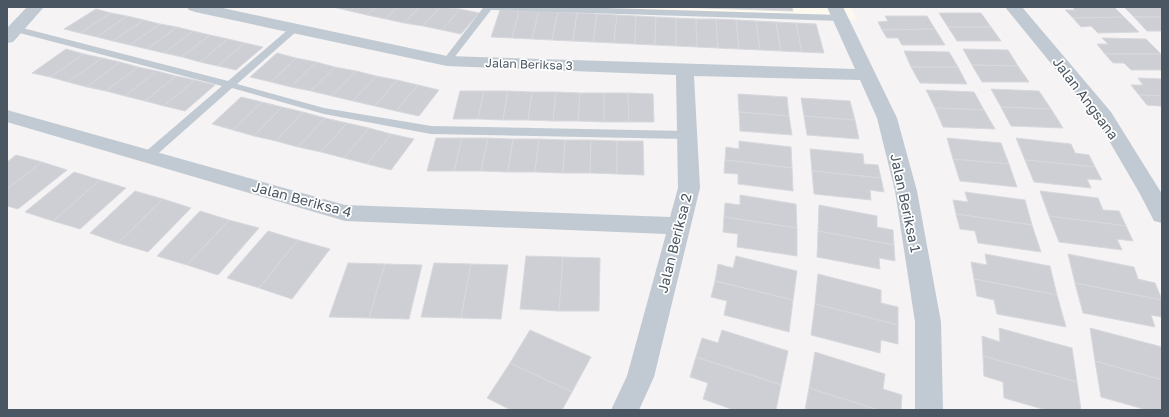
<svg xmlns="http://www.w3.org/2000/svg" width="1169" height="417" font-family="'Golos Text',sans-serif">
	<rect width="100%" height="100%" fill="#f5f3f3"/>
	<polygon fill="#fdf9ef" points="483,7 851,7 857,20 487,8"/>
	<g fill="#cdcfd5" stroke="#d7d9de">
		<polygon points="333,7 354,7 350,11"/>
		<polygon points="354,7 376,7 367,15 350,11"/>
		<polygon points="376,7 397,7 386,19 367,15"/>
		<polygon points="397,7 419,7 404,23 386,19"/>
		<polygon points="419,7 440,7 423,26 404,23"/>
		<polygon points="440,7 460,9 442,30 423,26"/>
		<polygon points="678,7 792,7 793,11"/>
		<polygon points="1072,7 1114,7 1124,17 1073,18 1065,10 1075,10"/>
		<polygon points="1124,7 1162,7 1162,17 1134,17"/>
		<polygon points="96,9 111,13 80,33 64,29"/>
		<polygon points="460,9 479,13 461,34 442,30"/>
		<polygon points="500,10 519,11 512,38 491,37"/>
		<polygon points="519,11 539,11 532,39 512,38"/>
		<polygon points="539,11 558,12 552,40 532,39"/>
		<polygon points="558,12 577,13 573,41 552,40"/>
		<polygon points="111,13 127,16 97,37 80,33"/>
		<polygon points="577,13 597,14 593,42 573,41"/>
		<polygon points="939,13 981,13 991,27 948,27"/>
		<polygon points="597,14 617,15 614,43 593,42"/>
		<polygon points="617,15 636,16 635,44 614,43"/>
		<polygon points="127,16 144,20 113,41 97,37"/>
		<polygon points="636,16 656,17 655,45 635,44"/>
		<polygon points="885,16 927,16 935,29 882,30 878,22 888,21"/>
		<polygon points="656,17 676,18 676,46 655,45"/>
		<polygon points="1124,17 1139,32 1098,33 1091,26 1081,27 1073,18"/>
		<polygon points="1134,17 1162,17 1162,31 1147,31"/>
		<polygon points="676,18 696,19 697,47 676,46"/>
		<polygon points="696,19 716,19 718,48 697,47"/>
		<polygon points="716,19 736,20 739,49 718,48"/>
		<polygon points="144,20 160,24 130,45 113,41"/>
		<polygon points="736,20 756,21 760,50 739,49"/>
		<polygon points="756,21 776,22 781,51 760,50"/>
		<polygon points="776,22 796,23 802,52 781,51"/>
		<polygon points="796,23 816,24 824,53 802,52"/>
		<polygon points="160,24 177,27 147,49 130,45"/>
		<polygon points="177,27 193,31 164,53 147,49"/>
		<polygon points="948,27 991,27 1001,41 957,41"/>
		<polygon points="935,29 945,45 902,45 898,38 887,38 882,30"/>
		<polygon points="193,31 210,35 182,57 164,53"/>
		<polygon points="210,35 228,39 200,62 182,57"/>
		<polygon points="1102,38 1146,39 1161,54 1105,54 1097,44 1108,44"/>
		<polygon points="228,39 245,43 218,66 200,62"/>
		<polygon points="245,43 263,47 236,70 218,66"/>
		<polygon points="66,49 84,54 50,77 32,73"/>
		<polygon points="963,49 1008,50 1018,66 972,65"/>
		<polygon points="904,51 949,52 958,67 911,67"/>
		<polygon points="277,53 296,58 271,82 250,77"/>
		<polygon points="84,54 102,58 68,82 50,77"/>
		<polygon points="1105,54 1161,54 1162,70 1131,70 1124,63 1113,63"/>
		<polygon points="102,58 120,62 87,87 68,82"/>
		<polygon points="296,58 316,62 291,87 271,82"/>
		<polygon points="120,62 138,67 106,91 87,87"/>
		<polygon points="316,62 335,67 311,91 291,87"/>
		<polygon points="972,65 1018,66 1029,82 982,82"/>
		<polygon points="138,67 157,71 125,96 106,91"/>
		<polygon points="335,67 356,71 332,96 311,91"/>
		<polygon points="911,67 958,67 967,84 920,83"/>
		<polygon points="157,71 176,76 145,101 125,96"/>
		<polygon points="356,71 376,76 353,101 332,96"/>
		<polygon points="176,76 195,80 164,106 145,101"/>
		<polygon points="376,76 397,80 375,106 353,101"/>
		<polygon points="1138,78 1162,79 1162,96 1139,95 1131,85 1143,85"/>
		<polygon points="195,80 215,85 185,111 164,106"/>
		<polygon points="397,80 418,85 396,111 375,106"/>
		<polygon points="418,85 439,90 419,116 396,111"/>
		<polygon points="991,89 1039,91 1051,109 1001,107"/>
		<polygon points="926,90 974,92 984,110 935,108"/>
		<polygon points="460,91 484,91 478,119 453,119"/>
		<polygon points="484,91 508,91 503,120 478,119"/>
		<polygon points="508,91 532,92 528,120 503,120"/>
		<polygon points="532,92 556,92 553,121 528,120"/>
		<polygon points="556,92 580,93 578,121 553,121"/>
		<polygon points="580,93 604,93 604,122 578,121"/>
		<polygon points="604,93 628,93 629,122 604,122"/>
		<polygon points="628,93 653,94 654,122 629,122"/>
		<polygon points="738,94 787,97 789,116 739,112"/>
		<polygon points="1139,95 1162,96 1162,108 1160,106 1147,105"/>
		<polygon points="241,97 262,102 233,130 212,124"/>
		<polygon points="801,98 850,101 855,120 804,116"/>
		<polygon points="262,102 282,107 254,136 233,130"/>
		<polygon points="282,107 303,112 276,141 254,136"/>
		<polygon points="1001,107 1051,109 1063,128 1011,126"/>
		<polygon points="935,108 984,110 995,129 943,127"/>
		<polygon points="303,112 325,118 298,147 276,141"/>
		<polygon points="739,112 789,116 792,135 740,131"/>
		<polygon points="804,116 855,120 859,139 807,135"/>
		<polygon points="325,118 347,123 321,152 298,147"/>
		<polygon points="347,123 369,128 344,158 321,152"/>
		<polygon points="369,128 391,134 367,164 344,158"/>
		<polygon points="391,134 414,139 391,170 367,164"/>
		<polygon points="436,138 462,138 454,171 427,171"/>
		<polygon points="462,138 488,138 481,171 454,171"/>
		<polygon points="488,138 513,139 508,172 481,171"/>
		<polygon points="947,138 1001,143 1009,164 953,159"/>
		<polygon points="1016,138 1071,144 1075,153 1089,155 1095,167 1025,160"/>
		<polygon points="513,139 539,139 535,172 508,172"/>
		<polygon points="539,139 565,140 563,173 535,172"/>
		<polygon points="565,140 591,140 590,173 563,173"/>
		<polygon points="591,140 617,141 617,174 590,173"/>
		<polygon points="617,141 643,141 644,175 617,174"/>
		<polygon points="739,141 791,147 792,168 725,160 726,147 739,149"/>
		<polygon points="810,149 863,154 864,164 878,165 881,178 812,171"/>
		<polygon points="16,155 42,162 7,189 7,162"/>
		<polygon points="953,159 1009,164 1017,187 960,181"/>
		<polygon points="725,160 792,168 793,191 738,184 738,174 724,173"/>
		<polygon points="1025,160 1095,167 1102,180 1087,179 1091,188 1034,182"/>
		<polygon points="42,162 67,170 18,209 7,206 7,189"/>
		<polygon points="812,171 881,178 884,192 870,190 871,200 814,194"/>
		<polygon points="74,172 100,180 53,221 25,212"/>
		<polygon points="100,180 126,188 80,229 53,221"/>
		<polygon points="135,191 163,199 118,243 90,233"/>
		<polygon points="1040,191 1098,198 1103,210 1119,211 1126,226 1049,216"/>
		<polygon points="965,192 1025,200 1032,225 956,214 953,200 968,202"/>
		<polygon points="740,195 796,204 797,228 724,217 725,203 740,205"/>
		<polygon points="163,199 191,208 148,252 118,243"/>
		<polygon points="819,205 877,216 877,227 893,230 894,245 818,231"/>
		<polygon points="200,211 229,220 187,265 157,256"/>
		<polygon points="956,214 1032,225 1041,252 978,243 975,231 960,229"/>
		<polygon points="1049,216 1126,226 1133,241 1117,239 1122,250 1059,242"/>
		<polygon points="724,217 797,228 797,256 737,247 738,234 723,232"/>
		<polygon points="229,220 259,228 218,275 187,265"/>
		<polygon points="268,231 298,240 259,288 227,278"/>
		<polygon points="818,231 894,245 895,261 879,258 880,269 817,257"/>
		<polygon points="298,240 330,249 292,299 259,288"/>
		<polygon points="985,254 1050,266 1057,295 974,279 971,262 987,265"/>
		<polygon points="1068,254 1134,267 1138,279 1155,283 1162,300 1075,283"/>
		<polygon points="526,256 563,257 559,311 520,309"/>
		<polygon points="736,256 797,271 793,300 715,281 718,264 733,268"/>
		<polygon points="563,257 600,258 599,311 559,311"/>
		<polygon points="348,263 385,264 369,318 329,317"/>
		<polygon points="434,263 471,264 461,318 421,317"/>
		<polygon points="385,264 422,265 409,319 369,318"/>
		<polygon points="471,264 508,265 501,319 461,318"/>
		<polygon points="818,274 881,290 881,303 898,307 898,325 815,304"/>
		<polygon points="974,279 1057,295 1066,327 997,314 994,300 977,296"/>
		<polygon points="715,281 793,300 789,332 724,315 727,301 711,297"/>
		<polygon points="1075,283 1162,300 1162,317 1151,315 1155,327 1083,313"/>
		<polygon points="815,304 898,325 898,344 881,340 880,353 811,335"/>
		<polygon points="999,328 1072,348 1077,382 983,356 982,336 1000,342"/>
		<polygon points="1090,328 1162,347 1162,380 1095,361"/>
		<polygon points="530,330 591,357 572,392 510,363"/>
		<polygon points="722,330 788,351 781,385 696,357 702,338 718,343"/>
		<polygon points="815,352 885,374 883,389 902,395 901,410 878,410 809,388"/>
		<polygon points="983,356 1077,382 1081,410 1046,410 1004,398 1003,382 984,376"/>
		<polygon points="696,357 781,385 776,410 734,410 703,399 708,383 690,377"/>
		<polygon points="1095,361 1162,380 1162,410 1147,410 1101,397"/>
		<polygon points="510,363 572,392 562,410 511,410 487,398"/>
		<polygon points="809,388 878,410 805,410"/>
	</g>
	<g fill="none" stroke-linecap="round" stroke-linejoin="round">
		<g fill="#c1cad2" fill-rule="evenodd">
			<polygon points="483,7 572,7 841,15 845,18 841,21 491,10 450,63 444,63 442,61 444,59 483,8"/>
			<polygon points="15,26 228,81 291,27 294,26 299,29 297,31 237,84 324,108 431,126 686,131 690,132 691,135 690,138 686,139 431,134 324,114 232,88 152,159 144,159 142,156 144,153 222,86 12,31 10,29 12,27"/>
		</g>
		<g fill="#c1cad2" fill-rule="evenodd">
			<polygon points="27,7 44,7 13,42 7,43 7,28"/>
			<polygon points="187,7 218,7 447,56 855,69 827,7 843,7 897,118 917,191 941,322 943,410 915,410 915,322 895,191 877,118 860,80 694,76 700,188 654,377 639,410 611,410 627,376 666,234 345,221 7,122 7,110 345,205 670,217 678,188 676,75 447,66 195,12 189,10"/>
			<polygon points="1005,7 1022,7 1111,112 1162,194 1162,223 1154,221 1140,194 1097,120"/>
		</g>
	</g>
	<g text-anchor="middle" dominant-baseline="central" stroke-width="3.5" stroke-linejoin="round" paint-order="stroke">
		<g font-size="12" fill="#4a5661" stroke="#fff">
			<text transform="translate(529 64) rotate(2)">Jalan Beriksa 3</text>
		</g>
		<g font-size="14" fill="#4a5661" stroke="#fff">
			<text transform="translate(1086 98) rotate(53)">Jalan Angsana</text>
			<text transform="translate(302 199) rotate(15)">Jalan Beriksa 4</text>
			<text transform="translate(906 203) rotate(78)">Jalan Beriksa 1</text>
			<text transform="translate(674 243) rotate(-76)">Jalan Beriksa 2</text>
		</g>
	</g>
	<rect width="1169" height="417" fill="none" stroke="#4a5661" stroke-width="16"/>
</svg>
